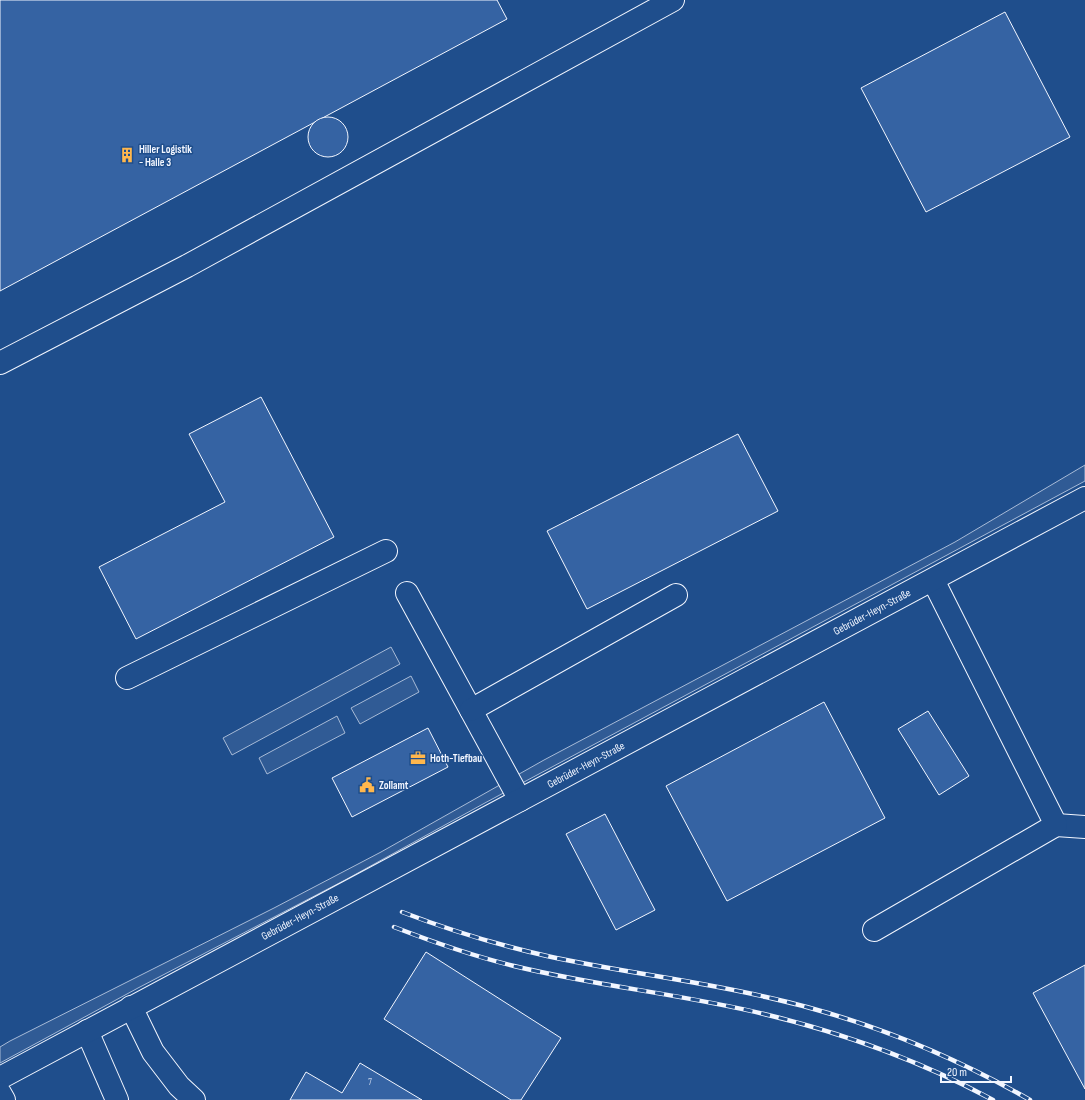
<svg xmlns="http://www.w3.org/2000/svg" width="1085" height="1100" font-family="'Sofia Sans Condensed',sans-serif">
	<rect width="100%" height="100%" fill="#1f4e8c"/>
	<g fill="#305b95" stroke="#a8bbd7">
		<polygon points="1085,465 1085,481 483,804 347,879 138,988 0,1063 0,1047 10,1041 274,908 381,852 544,760 955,542"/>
		<polygon points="391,647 400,664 232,755 223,738"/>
		<polygon points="411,676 419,692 360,724 351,708"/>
		<polygon points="337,716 345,733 267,774 259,758"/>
	</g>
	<g fill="#3563a3" stroke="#f2f6ff">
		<polygon points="0,0 497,0 507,19 0,291"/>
		<polygon points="1005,12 1070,137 926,212 861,88"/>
		<circle cx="328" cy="137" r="20"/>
		<polygon points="261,397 334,537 136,639 99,567 225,502 189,434"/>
		<polygon points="738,434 778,511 587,609 547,531"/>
		<polygon points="824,702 885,818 727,901 666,786"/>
		<polygon points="928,711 969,776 939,795 898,729"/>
		<polygon points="428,728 448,767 352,817 332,778"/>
		<polygon points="605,814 655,910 616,930 566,834"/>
		<polygon points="426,952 561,1038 521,1100 511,1100 384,1019"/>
		<polygon points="1085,965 1085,1089 1033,993"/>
		<polygon points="360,1063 422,1100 290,1100 306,1072 342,1093"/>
	</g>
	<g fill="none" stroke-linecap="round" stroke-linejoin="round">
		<g stroke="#f2f6ff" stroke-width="24">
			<g id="minor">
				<polyline points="0,363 187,266 673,0"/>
				<polyline points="407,593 520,800"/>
				<polyline points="127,678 386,551"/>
				<polyline points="471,710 676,595"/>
				<polyline points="1056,825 1085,827"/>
				<polyline points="874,930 1056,825 933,580"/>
				<polyline points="131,1007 153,1052 179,1086 194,1100"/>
				<polyline points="87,1031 117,1100"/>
				<polyline points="0,1078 1085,498"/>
				<polyline points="0,1093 4,1100"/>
			</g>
		</g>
		<use href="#minor" stroke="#1f4e8c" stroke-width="22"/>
		<g stroke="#f2f6ff" stroke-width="4.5">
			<g id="rail">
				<path d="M 402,912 C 449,930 498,945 547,956 C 620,972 693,980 766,997 C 857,1017 948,1053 1030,1100"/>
				<path d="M 394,927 C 433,942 473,956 514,966 C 596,986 681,994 764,1014 C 843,1033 921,1061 993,1100"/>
			</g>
		</g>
		<use href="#rail" stroke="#1f4e8c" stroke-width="3" stroke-dasharray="9" stroke-linecap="butt"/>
	</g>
	<defs>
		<g id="building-bare" transform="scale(1.2)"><path d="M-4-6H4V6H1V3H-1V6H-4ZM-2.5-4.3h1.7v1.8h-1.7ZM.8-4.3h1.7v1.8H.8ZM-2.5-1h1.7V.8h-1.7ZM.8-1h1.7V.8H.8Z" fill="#ffb74d" stroke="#1f4e8c" stroke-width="2.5" paint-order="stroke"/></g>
		<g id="office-bare" transform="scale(1.2)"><path d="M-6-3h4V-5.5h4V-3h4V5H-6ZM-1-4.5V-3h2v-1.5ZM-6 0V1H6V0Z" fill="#ffb74d" stroke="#1f4e8c" stroke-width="2.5" paint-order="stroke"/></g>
		<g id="civic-bare" transform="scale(1.2)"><path d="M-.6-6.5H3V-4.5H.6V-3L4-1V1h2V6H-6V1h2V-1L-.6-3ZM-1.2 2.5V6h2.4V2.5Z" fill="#ffb74d" stroke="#1f4e8c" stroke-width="2.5" paint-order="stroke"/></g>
	</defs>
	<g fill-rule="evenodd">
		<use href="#building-bare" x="127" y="155"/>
		<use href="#office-bare" x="418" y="758"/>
		<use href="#civic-bare" x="367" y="785"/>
	</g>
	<g text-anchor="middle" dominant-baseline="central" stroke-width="3" stroke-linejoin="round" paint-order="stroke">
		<g font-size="9" fill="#c3d1e8">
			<text x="370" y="1082">7</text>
		</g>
		<g font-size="11" font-weight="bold" fill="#f2f6ff" stroke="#1f4e8c" text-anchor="start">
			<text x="139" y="149">Hiller Logistik<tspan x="139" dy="13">- Halle 3</tspan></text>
			<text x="430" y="758">Hoth-Tiefbau</text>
			<text x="379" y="785">Zollamt</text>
		</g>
		<g font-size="11" fill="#f2f6ff" stroke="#1f4e8c">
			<text transform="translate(872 612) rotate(-28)">Gebrüder-Heyn-Straße</text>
			<text transform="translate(586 765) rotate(-28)">Gebrüder-Heyn-Straße</text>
			<text transform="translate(300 917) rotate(-28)">Gebrüder-Heyn-Straße</text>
		</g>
	</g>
	<path d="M941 1076v6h70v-6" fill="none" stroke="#f2f6ff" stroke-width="2"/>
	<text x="947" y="1076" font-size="12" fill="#f2f6ff" stroke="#1f4e8c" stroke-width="3" paint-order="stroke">20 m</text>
</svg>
